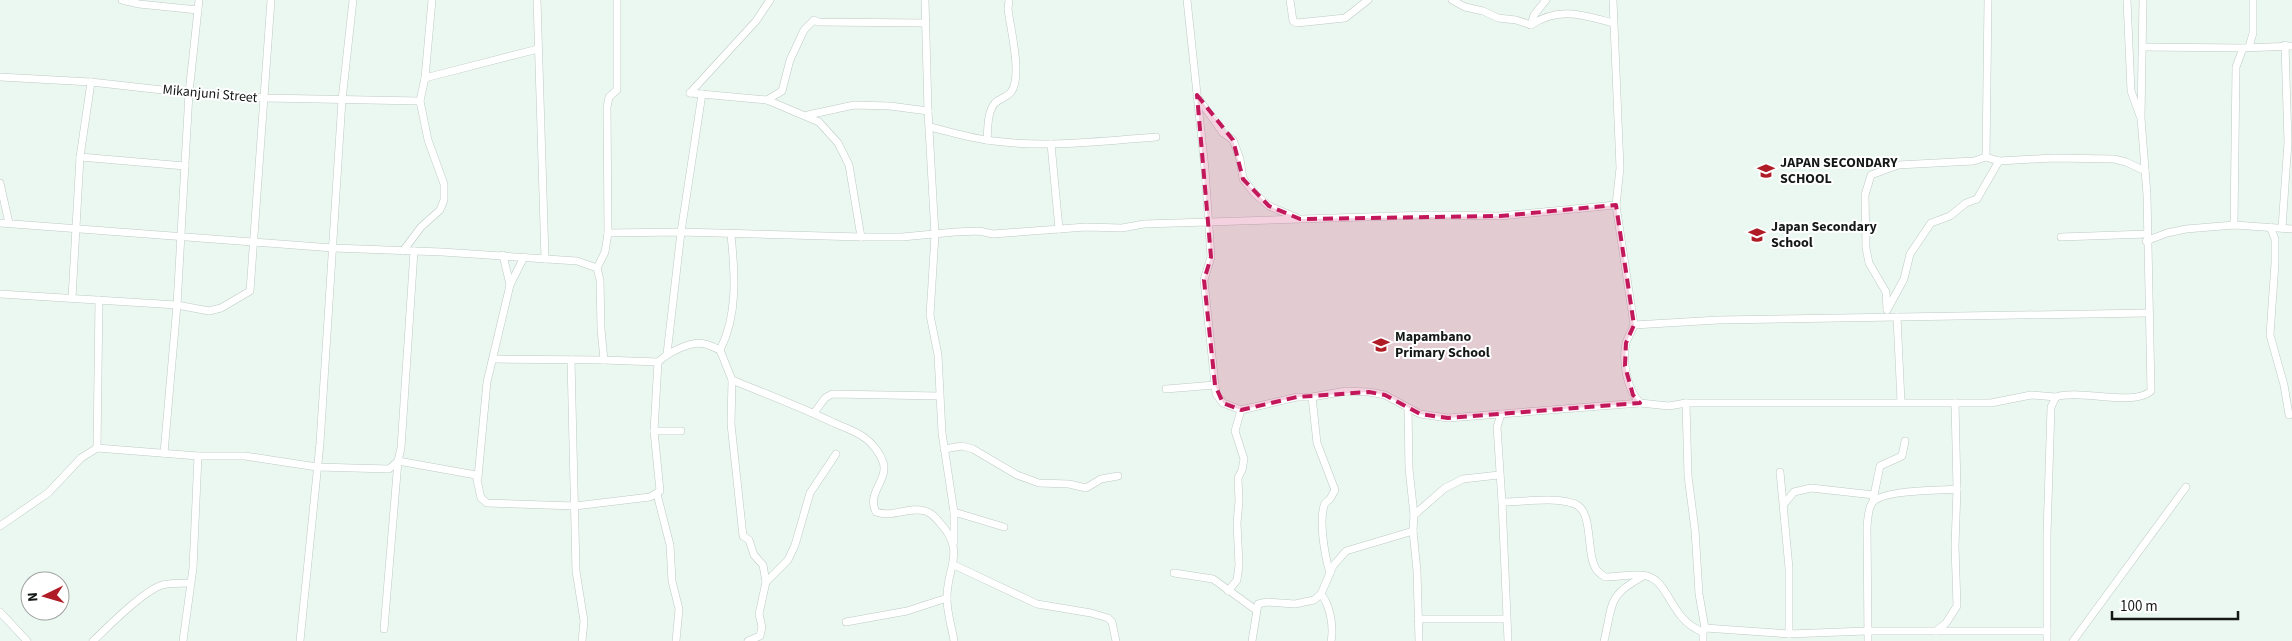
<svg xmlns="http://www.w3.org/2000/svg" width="2292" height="641" font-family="'Source Sans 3',sans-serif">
	<rect width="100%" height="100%" fill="#ebf8f1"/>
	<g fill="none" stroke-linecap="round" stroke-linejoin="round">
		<g stroke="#becac4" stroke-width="8">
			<g id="street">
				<polyline points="122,0 139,4 198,10"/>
				<polyline points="537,0 545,259"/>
				<polyline points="925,0 928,111 935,235 930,315 938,355 942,433 954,512 954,542"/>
				<polyline points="1187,0 1205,169 1211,257 1204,280 1215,385 1216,394 1223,403 1241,410 1297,397 1312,397 1346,391 1369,392 1385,395 1420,414 1448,418 1640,403"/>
				<polyline points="1290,0 1293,21 1297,23 1345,18 1368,0"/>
				<path d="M 1452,0 L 1465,7 L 1483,11 L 1498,18 L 1516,20 L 1531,25 C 1559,6 1583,15 1613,23"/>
				<polyline points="1613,0 1620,168 1616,205 1634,325"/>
				<polyline points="2127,0 2131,91 2140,116"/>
				<polyline points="1531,25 1534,15 1546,0"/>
				<polyline points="2143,47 2243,48 2292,46"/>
				<polyline points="2249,47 2253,33 2253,0"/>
				<polyline points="0,77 91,82 189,93 265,98 420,101"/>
				<polyline points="425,78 538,49"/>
				<polyline points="690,93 767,100 819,122 838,143 849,165 861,237"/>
				<polyline points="690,93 756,21 770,0"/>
				<polyline points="1198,98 1223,133 1233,140 1240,159 1243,179 1255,194 1269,206 1297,218"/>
				<polyline points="767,100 782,91 790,60 804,30 814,20 818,22 926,23"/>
				<polyline points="808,115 854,105 890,106 928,111"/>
				<path d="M 930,127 C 951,132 972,139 994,141 C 1047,148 1102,141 1156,137"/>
				<path d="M 987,140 C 988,129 987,112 995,103 C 999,99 1007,97 1011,92 C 1023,77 1010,27 1008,9 L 1009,0"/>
				<polyline points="1051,144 1059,229"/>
				<polyline points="80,157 185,166"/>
				<polyline points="1986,157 1988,0"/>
				<polyline points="0,183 9,223"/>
				<path d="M 0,223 L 333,248 L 442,252 L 577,261 L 597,268 L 600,280 L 601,329 L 604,360 L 658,362 C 668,353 691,340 705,344 C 710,345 715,348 720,350 L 732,380 C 766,394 801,407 834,423 C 844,427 856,431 865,438 C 872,443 880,453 883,462 C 889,480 866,493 876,512 C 893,518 909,506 925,511 C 932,513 936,518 940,523 C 967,552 946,568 947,599 C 947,613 952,628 954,641"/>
				<polyline points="2234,225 2236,67 2243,48"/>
				<polyline points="2270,227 2275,239 2275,263 2270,335 2284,385 2289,415"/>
				<polyline points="2282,228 2288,142 2285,45"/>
				<polyline points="608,233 681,232 861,237 902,237 955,232 979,231 993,234 1086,227 1122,228 1144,224 1428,215 1500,216 1616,205"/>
				<polyline points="2061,237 2147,234"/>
				<polyline points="2146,241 2167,233 2186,229 2234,225 2292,229"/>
				<polyline points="403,251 421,227 440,210 444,200 444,184 428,140 420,101 425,78 432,0"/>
				<polyline points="597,268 605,252 608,233 607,107 609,97 617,90 617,0"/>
				<polyline points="510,285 524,257"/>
				<polyline points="0,294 177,305 209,311 221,308 250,291 271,0"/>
				<polyline points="72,298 80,157 91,82"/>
				<polyline points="1887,309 1886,292 1869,263 1866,248 1865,195 1871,175 1898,165 1974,161 1986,157 1999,161 2053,158 2114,159 2126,162 2145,171"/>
				<polyline points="1887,310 1904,279 1910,254 1931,223 1950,216 1966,203 1977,199 1999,161"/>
				<polyline points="1897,317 1901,402"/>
				<path d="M 720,350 C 738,315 735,273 731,235"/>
				<polyline points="667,354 681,232 702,94"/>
				<polyline points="493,359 604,360"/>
				<polyline points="571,360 576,571 584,621 582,641"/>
				<polyline points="732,380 731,424 743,536 749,540 754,555 763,565 766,582"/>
				<polyline points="1166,389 1215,385"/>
				<path d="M 1312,397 L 1317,443 L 1335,490 L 1330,499 L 1325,503 C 1318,519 1325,557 1330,573"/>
				<path d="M 2056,397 L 2031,395 L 1991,403 L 1686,403 L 1669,406 L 1640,403 C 1627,389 1622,363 1626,343 C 1628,337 1632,331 1634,325 L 1718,320 L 2148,313"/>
				<polyline points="1686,403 1688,476 1695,530 1699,594 1705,628"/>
				<polyline points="1408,408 1409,469 1414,515 1413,531 1417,571 1419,641"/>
				<polyline points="814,413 825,398 832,394 939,396"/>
				<polyline points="1501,414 1497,427 1502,502 1508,641"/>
				<polyline points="654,431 681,431"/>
				<polyline points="97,448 99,300"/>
				<polyline points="944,449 962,446 973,449 1017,475 1039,483 1069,484 1086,488 1101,479 1118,476"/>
				<polyline points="164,453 177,305 189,93 199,0"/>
				<polyline points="1780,472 1789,568 1789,634"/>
				<polyline points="478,477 487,382 510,285 503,255"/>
				<polyline points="657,494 670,545 672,581 679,609 676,641"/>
				<polyline points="1874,495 1880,466 1902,456 1905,441"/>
				<path d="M 1502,502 C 1525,502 1550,497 1572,503 C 1595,508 1585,552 1596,569 C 1598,572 1602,575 1605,577 C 1618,577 1635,573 1647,576 C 1670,582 1670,620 1703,632 L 1705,628 L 1789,634 L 1866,631 L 1936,631 L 1946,623 L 1957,606 L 1955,546 L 1957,489 L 1955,403"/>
				<polyline points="1784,504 1794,492 1811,488 1874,495 1873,501"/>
				<polyline points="954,512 1004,527"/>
				<polyline points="1414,515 1445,488 1463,479 1499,475"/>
				<polyline points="0,526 48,493 81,458 97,448 198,456 245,456 317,467 389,469 398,461 401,448 414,251"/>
				<polyline points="954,565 1037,604 1091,613 1108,618 1112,622 1116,641"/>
				<polyline points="1174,573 1213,579 1256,610"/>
				<polyline points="1228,591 1237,580 1239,565 1237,523 1239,501 1238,478 1242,470 1244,459 1235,431 1241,410"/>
				<path d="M 1321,594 C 1330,605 1334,627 1331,641"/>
				<polyline points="0,612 27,641"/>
				<polyline points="1418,619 1506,619"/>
				<polyline points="846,622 907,611 947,598"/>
				<polyline points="384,629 398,461 476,475 481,498 487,503 575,506 650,497 660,491 654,431 658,362"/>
				<polyline points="1936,631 2047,631"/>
				<polyline points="1703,632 1703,641"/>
				<path d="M 93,641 C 109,626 142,592 162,585 C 171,583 181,583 189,583"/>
				<polyline points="183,641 193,568 198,456"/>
				<polyline points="300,641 320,443 342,100 353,0"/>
				<polyline points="748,641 760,636 762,627 759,614 766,582 788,560 795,545 810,493 836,454"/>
				<polyline points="1252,641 1258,604 1267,602 1295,604 1314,600 1321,594 1333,566 1346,551 1413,531"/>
				<path d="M 1604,641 C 1613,606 1606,596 1642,577"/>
				<path d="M 1868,641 L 1867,526 C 1868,519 1868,509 1872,503 C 1883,489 1939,491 1957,489"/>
				<path d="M 2047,641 L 2047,534 L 2051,407 L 2056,397 C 2081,389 2133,407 2151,391 L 2147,195 L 2141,118 L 2143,0"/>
				<polyline points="2073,641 2186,487"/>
			</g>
		</g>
		<use href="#street" stroke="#fff" stroke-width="7"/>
	</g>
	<path fill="#c2185b" fill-opacity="0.2" stroke="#c2185b" stroke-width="4" stroke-dasharray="10 6" stroke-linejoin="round" d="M 1197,95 L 1233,140 L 1243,179 L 1269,206 L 1300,219 L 1500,216 L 1616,205 L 1634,325 L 1626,343 L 1625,366 L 1633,395 L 1640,403 L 1448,418 L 1420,414 L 1385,395 L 1369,392 L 1297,397 L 1241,410 L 1223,403 L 1215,385 L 1204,280 L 1211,257 Z"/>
	<defs>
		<g id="school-bare" transform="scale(1.35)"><path d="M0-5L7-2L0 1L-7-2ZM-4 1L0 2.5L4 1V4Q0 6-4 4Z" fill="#af1c25" stroke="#fff" stroke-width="2.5" paint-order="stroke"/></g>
	</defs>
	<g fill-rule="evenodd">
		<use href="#school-bare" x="1766" y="171"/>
		<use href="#school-bare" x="1757" y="235"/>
		<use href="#school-bare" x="1381" y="345"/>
	</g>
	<g text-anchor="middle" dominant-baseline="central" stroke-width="4" stroke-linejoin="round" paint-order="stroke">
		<g font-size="14" fill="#141816" stroke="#fff">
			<text transform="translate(210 94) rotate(5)">Mikanjuni Street</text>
		</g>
		<g font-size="14" font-weight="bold" fill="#141816" stroke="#fff" text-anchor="start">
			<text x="1780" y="163">JAPAN SECONDARY<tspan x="1780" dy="16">SCHOOL</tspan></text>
			<text x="1771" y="227">Japan Secondary<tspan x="1771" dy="16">School</tspan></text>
			<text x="1395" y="337">Mapambano<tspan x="1395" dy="16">Primary School</tspan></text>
		</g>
	</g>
	<g transform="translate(45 596) rotate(265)"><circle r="24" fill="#ffffff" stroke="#a1a3a2"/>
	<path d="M0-4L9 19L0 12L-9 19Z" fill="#af1c25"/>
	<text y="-8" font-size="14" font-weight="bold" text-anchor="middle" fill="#141816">N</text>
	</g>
	<path d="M2112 611v8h126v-8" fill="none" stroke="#141816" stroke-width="2.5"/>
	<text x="2120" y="611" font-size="15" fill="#141816" stroke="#ffffff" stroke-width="4" paint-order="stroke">100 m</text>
</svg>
